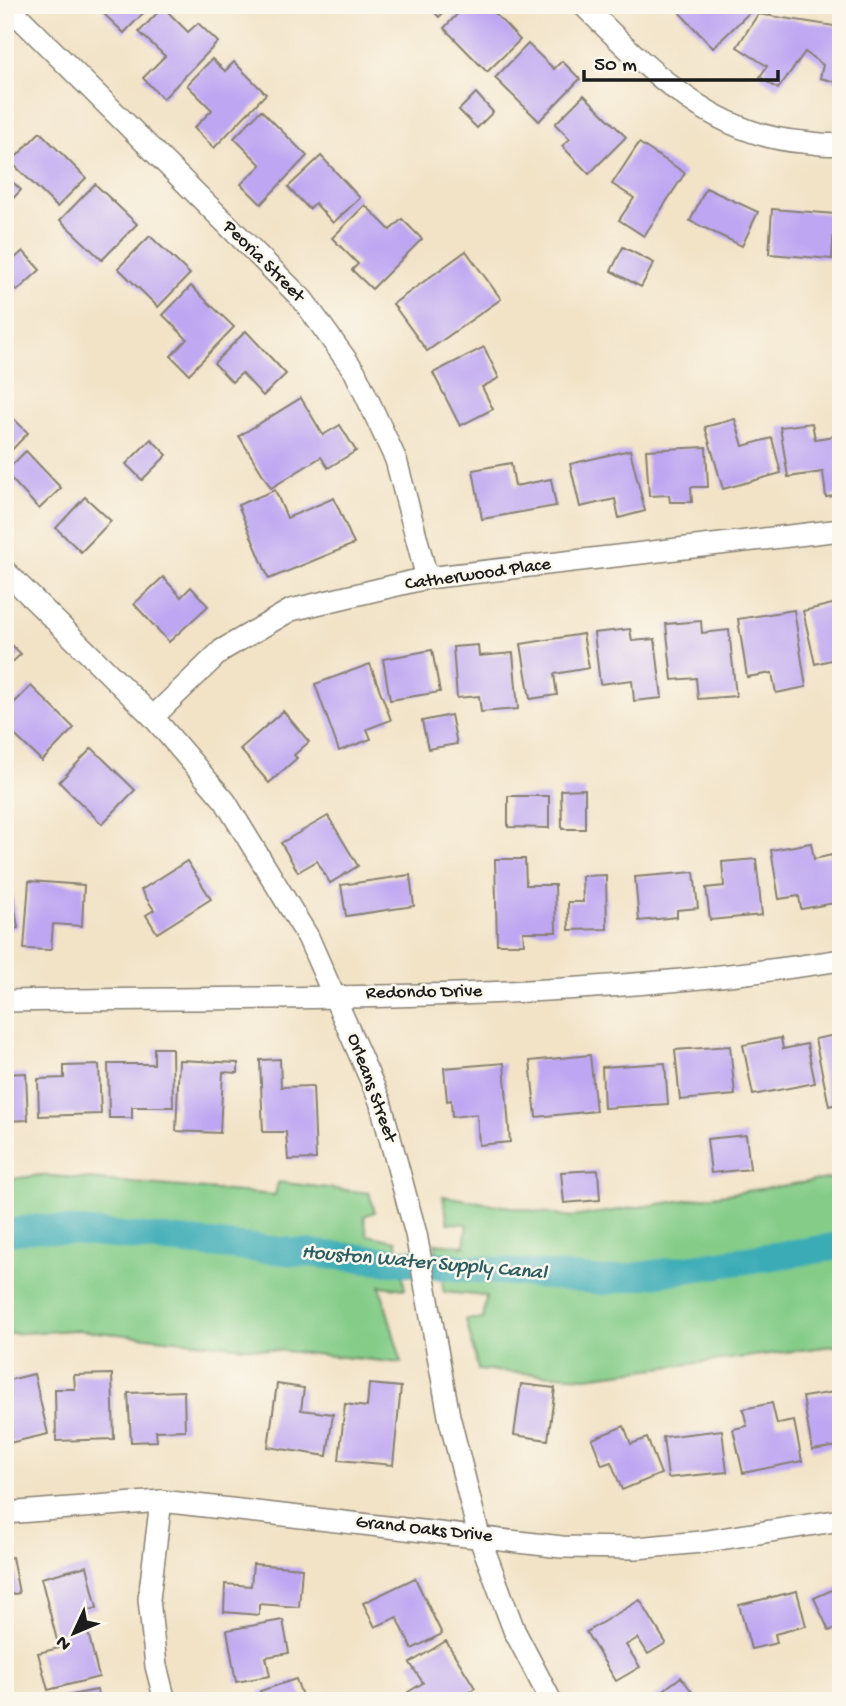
<svg xmlns="http://www.w3.org/2000/svg" width="846" height="1706" font-family="'Gochi Hand',sans-serif">
	<rect width="100%" height="100%" fill="#fbf7ec"/>
	<filter id="ink" filterUnits="userSpaceOnUse"><feTurbulence type="fractalNoise" baseFrequency=".0143" numOctaves="2"/><feDisplacementMap in="SourceGraphic" scale="14" xChannelSelector="R" yChannelSelector="G"/><feConvolveMatrix kernelMatrix="1 2 1 2 8 2 1 2 1" color-interpolation-filters="sRGB"/></filter>
	<filter id="wash" filterUnits="userSpaceOnUse"><feTurbulence type="fractalNoise" baseFrequency=".00686" numOctaves="4" result="noise"/><feDisplacementMap in="SourceGraphic" scale="28" xChannelSelector="R" yChannelSelector="G"/><feGaussianBlur stdDeviation="1.57" result="paint"/><feColorMatrix in="noise" values="0 0 0 0 0 0 0 0 0 0 0 0 0 0 0 0 0 1.4 0 .05"/><feComposite in="paint" operator="in"/></filter>
	<g filter="url(#wash)">
		<rect width="100%" height="100%" fill="#f2e3c7"/>
		<g fill="#84cc88" stroke="#507452" stroke-width="2">
			<polygon points="41,1175 275,1195 278,1182 369,1193 375,1212 364,1216 367,1235 396,1241 405,1289 380,1286 402,1363 77,1330 5,1334 5,1180"/>
			<polygon points="841,1177 841,1345 586,1377 478,1370 466,1319 483,1319 486,1296 444,1292 435,1243 464,1246 467,1224 448,1223 443,1196 572,1217"/>
		</g>
		<g fill="none" stroke-linecap="round" stroke-linejoin="round">
			<polyline stroke="#3bacb6" stroke-width="28" points="5,1233 38,1228 605,1281 841,1246"/>
		</g>
		<g id="blocks">
			<g fill="#bea6f2">
				<polygon points="111,5 151,5 124,33 103,13"/>
				<polygon points="428,5 451,5 439,17"/>
				<polygon points="466,5 487,5 520,40 487,72 444,28"/>
				<polygon points="681,5 757,5 713,48 677,10"/>
				<polygon points="163,7 188,32 198,23 218,42 163,99 143,78 165,56 139,32"/>
				<polygon points="758,14 841,27 841,83 820,78 823,65 805,52 778,89 760,77 767,66 737,47"/>
				<polygon points="528,44 554,69 562,61 580,79 539,121 495,78"/>
				<polygon points="212,59 225,71 234,62 266,94 214,148 194,128 212,110 187,85"/>
				<polygon points="476,93 493,112 477,128 459,110"/>
				<polygon points="584,95 626,137 589,174 562,146 570,139 555,124"/>
				<polygon points="261,110 307,156 261,204 241,184 261,165 234,138"/>
				<polygon points="40,132 86,178 57,207 11,162"/>
				<polygon points="639,143 685,173 644,236 619,220 634,198 612,184"/>
				<polygon points="321,156 360,198 333,223 315,203 309,209 288,187"/>
				<polygon points="5,175 21,190 5,207"/>
				<polygon points="95,184 137,224 102,260 60,220"/>
				<polygon points="706,188 758,212 742,246 690,221"/>
				<polygon points="365,205 390,230 402,219 422,239 372,289 352,270 358,264 332,238"/>
				<polygon points="772,209 835,214 832,259 769,254"/>
				<polygon points="150,236 190,274 158,307 118,268"/>
				<polygon points="623,247 654,263 641,287 611,271"/>
				<polygon points="23,251 40,270 17,291 5,278 5,267"/>
				<polygon points="466,251 501,299 427,351 393,304"/>
				<polygon points="191,286 234,327 189,374 171,356 187,339 163,315"/>
				<polygon points="246,331 286,374 263,396 242,373 232,382 214,363"/>
				<polygon points="484,347 499,378 482,387 493,409 460,426 433,373"/>
				<polygon points="301,398 323,435 340,425 356,451 328,468 321,457 271,488 239,436"/>
				<polygon points="5,410 28,433 5,457"/>
				<polygon points="735,419 743,446 772,438 781,473 723,489 705,427"/>
				<polygon points="812,423 815,439 841,435 841,495 826,497 823,472 788,477 780,427"/>
				<polygon points="151,439 167,455 142,480 126,464"/>
				<polygon points="706,447 708,487 691,487 692,502 670,502 669,495 649,496 646,450"/>
				<polygon points="630,450 645,511 619,518 615,499 580,507 570,464"/>
				<polygon points="26,451 61,488 39,509 5,472"/>
				<polygon points="511,463 515,486 551,479 556,506 482,519 473,470"/>
				<polygon points="275,490 287,518 334,498 354,544 269,579 238,505"/>
				<polygon points="85,497 111,521 81,552 56,528"/>
				<polygon points="163,577 181,597 191,587 208,606 169,642 134,604"/>
				<polygon points="841,602 841,632 834,634 839,658 815,664 803,611"/>
				<polygon points="794,610 806,687 776,693 772,673 747,677 738,619"/>
				<polygon points="701,621 702,633 729,630 736,696 698,699 696,678 672,680 666,624"/>
				<polygon points="630,629 632,641 655,639 662,698 634,701 632,680 600,684 594,633"/>
				<polygon points="583,634 589,668 554,674 557,695 530,699 521,644"/>
				<polygon points="7,640 21,654 5,669 5,642"/>
				<polygon points="478,645 479,656 513,653 518,709 481,712 479,696 457,698 453,647"/>
				<polygon points="432,650 440,692 390,700 383,659"/>
				<polygon points="370,664 391,720 367,729 371,739 339,751 315,684"/>
				<polygon points="31,686 74,728 42,761 5,726 5,712"/>
				<polygon points="283,711 309,742 294,755 297,758 269,783 240,749"/>
				<polygon points="451,715 457,744 428,749 422,721"/>
				<polygon points="92,748 135,790 102,824 59,782"/>
				<polygon points="585,789 585,829 562,829 561,790"/>
				<polygon points="508,796 549,796 549,828 508,827"/>
				<polygon points="328,816 358,866 330,883 317,861 298,872 281,843"/>
				<polygon points="811,843 814,859 832,855 840,902 801,909 799,896 779,899 771,850"/>
				<polygon points="495,859 525,859 526,885 555,885 556,932 523,932 524,944 497,944"/>
				<polygon points="756,859 762,915 710,920 706,888 724,886 722,862"/>
				<polygon points="187,861 211,899 157,933 146,915 154,910 141,890"/>
				<polygon points="694,872 698,908 677,910 677,917 639,921 635,877"/>
				<polygon points="410,875 414,906 346,916 341,885"/>
				<polygon points="606,875 607,929 569,930 568,902 583,902 582,876"/>
				<polygon points="29,881 84,885 82,926 53,924 51,950 24,949"/>
				<polygon points="11,884 18,928 5,930 5,885"/>
				<polygon points="841,1034 841,1103 829,1106 815,1039"/>
				<polygon points="781,1038 783,1049 807,1044 815,1083 753,1095 743,1045"/>
				<polygon points="730,1046 735,1095 680,1100 675,1050"/>
				<polygon points="154,1048 172,1048 173,1107 132,1107 132,1118 109,1118 108,1064 154,1064"/>
				<polygon points="590,1055 596,1111 536,1117 530,1061"/>
				<polygon points="280,1059 281,1087 313,1086 316,1159 288,1160 286,1132 263,1132 260,1060"/>
				<polygon points="179,1060 238,1063 238,1073 223,1072 220,1133 176,1131"/>
				<polygon points="504,1063 510,1142 479,1145 477,1114 452,1117 451,1100 447,1101 444,1068"/>
				<polygon points="665,1063 668,1104 604,1108 602,1067"/>
				<polygon points="99,1065 101,1114 39,1116 38,1079 64,1078 64,1066"/>
				<polygon points="26,1073 28,1120 5,1121 5,1074"/>
				<polygon points="746,1135 750,1169 711,1173 707,1139"/>
				<polygon points="598,1170 600,1200 564,1203 561,1172"/>
				<polygon points="34,1374 48,1434 5,1444 5,1381"/>
				<polygon points="112,1374 114,1439 56,1441 55,1389 75,1389 74,1375"/>
				<polygon points="277,1384 304,1388 301,1410 333,1414 327,1456 268,1447"/>
				<polygon points="369,1384 401,1387 393,1465 339,1460 345,1404 367,1407"/>
				<polygon points="521,1384 555,1388 548,1440 514,1435"/>
				<polygon points="184,1391 185,1430 156,1431 157,1441 131,1442 128,1393"/>
				<polygon points="841,1391 841,1454 838,1446 812,1450 803,1397"/>
				<polygon points="772,1403 777,1424 794,1421 802,1461 743,1473 733,1429 747,1426 743,1409"/>
				<polygon points="624,1426 631,1444 647,1438 661,1474 622,1490 611,1462 602,1465 592,1439"/>
				<polygon points="722,1430 727,1472 668,1478 663,1437"/>
				<polygon points="12,1557 19,1593 5,1596 5,1558"/>
				<polygon points="253,1564 302,1568 299,1607 259,1604 259,1615 224,1612 225,1584 251,1586"/>
				<polygon points="87,1566 97,1608 83,1612 99,1677 48,1690 38,1653 59,1648 41,1578"/>
				<polygon points="415,1578 442,1634 412,1649 397,1617 375,1627 363,1603"/>
				<polygon points="841,1586 841,1626 829,1631 814,1598"/>
				<polygon points="797,1591 806,1626 775,1634 777,1643 751,1649 739,1605"/>
				<polygon points="640,1600 666,1643 648,1654 638,1638 626,1645 640,1667 616,1681 586,1632"/>
				<polygon points="283,1620 289,1653 266,1657 270,1676 236,1682 227,1630"/>
				<polygon points="446,1641 475,1688 454,1701 413,1701 408,1692 423,1683 410,1663"/>
				<polygon points="681,1677 699,1701 649,1701"/>
				<polygon points="296,1679 304,1701 264,1701 260,1691"/>
				<polygon points="97,1690 99,1701 60,1701 60,1697"/>
			</g>
		</g>
	</g>
	<g filter="url(#ink)">
		<use href="#blocks" fill-opacity="0" stroke="#878072" stroke-width="2"/>
		<g fill="none" stroke-linecap="round" stroke-linejoin="round">
			<g stroke="#878072" stroke-width="24">
				<g id="minor">
					<polyline points="7,5 303,300 355,372 396,460 427,578"/>
					<path d="M 583,5 C 645,66 711,136 803,142 C 815,143 828,146 841,144"/>
					<polyline points="5,571 153,717 225,801 308,937 380,1101 416,1234 449,1416 479,1536 514,1630 551,1701"/>
					<polyline points="153,717 222,650 291,610 427,578 841,530"/>
					<path d="M 5,1001 C 283,996 565,1004 841,960"/>
					<polyline points="161,1501 149,1599 156,1666 165,1701"/>
					<polyline points="5,1513 161,1501 562,1547 636,1548 701,1542 841,1520"/>
				</g>
			</g>
			<use href="#minor" stroke="#fff" stroke-width="21"/>
		</g>
	</g>
	<g text-anchor="middle" dominant-baseline="central" stroke-width="5" stroke-linejoin="round" paint-order="stroke">
		<g font-size="19" fill="#1c1c1c" stroke="#fbf7ec">
			<text transform="translate(263 262) rotate(45)">Peoria Street</text>
			<text transform="translate(478 575) rotate(-8)">Catherwood Place</text>
			<text transform="translate(424 993) rotate(-1)">Redondo Drive</text>
			<text transform="translate(371 1088) rotate(70)">Orleans Street</text>
			<text transform="translate(424 1530) rotate(6)">Grand Oaks Drive</text>
		</g>
		<g font-size="21" font-style="italic" fill="#2a5d61" stroke="#fbf7ec">
			<text transform="translate(424 1264) rotate(5)">Houston Water Supply Canal</text>
		</g>
	</g>
	<rect width="846" height="1706" fill="none" stroke="#fbf7ec" stroke-width="28"/>
	<g transform="translate(74 1633) rotate(226)" stroke="#fbf7ec" stroke-width="5" paint-order="stroke">
	<path d="M0-5L12 26L0 18L-12 26Z" fill="#1c1c1c"/>
	<text y="-10" font-size="19" font-weight="bold" text-anchor="middle" fill="#1c1c1c">N</text>
	</g>
	<path d="M584 70v10h194v-10" fill="none" stroke="#1c1c1c" stroke-width="3.5"/>
	<text x="594" y="70" font-size="21" fill="#1c1c1c" stroke="#fbf7ec" stroke-width="5" paint-order="stroke">50 m</text>
</svg>
